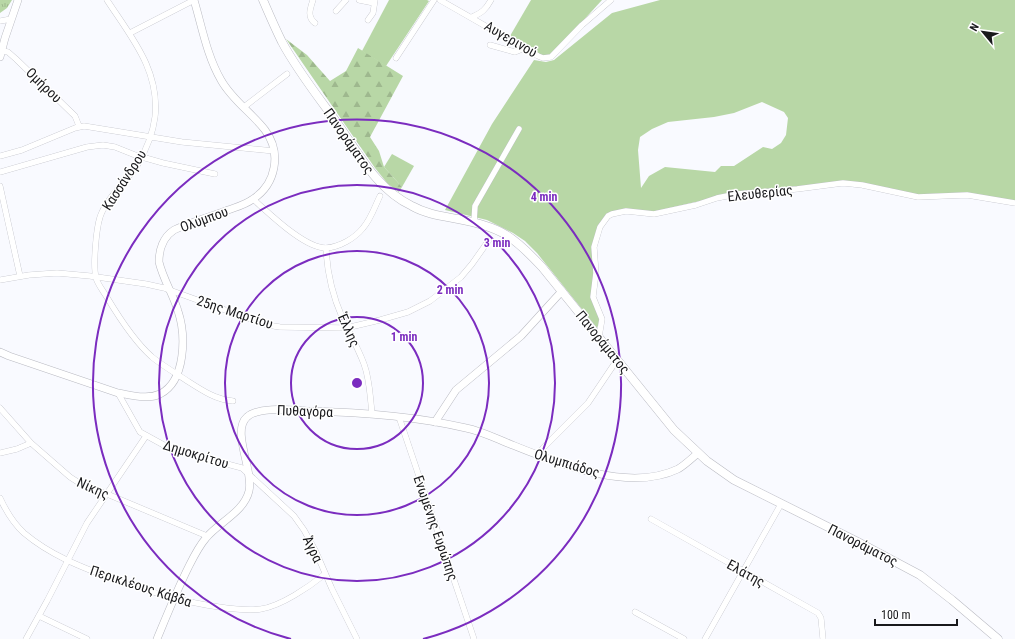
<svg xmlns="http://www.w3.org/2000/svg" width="1015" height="639" font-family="'Roboto Condensed',sans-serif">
	<defs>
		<pattern id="forest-firs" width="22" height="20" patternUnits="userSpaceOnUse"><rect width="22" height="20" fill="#b8d7a6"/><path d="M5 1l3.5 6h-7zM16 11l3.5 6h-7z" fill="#9eb88e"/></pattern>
		<pattern id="park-tufts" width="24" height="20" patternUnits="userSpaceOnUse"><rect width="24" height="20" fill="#b8d7a6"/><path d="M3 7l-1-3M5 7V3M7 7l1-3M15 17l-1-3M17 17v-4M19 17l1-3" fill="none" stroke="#9eb88e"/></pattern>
	</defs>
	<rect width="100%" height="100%" fill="#f9faff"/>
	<g fill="#b8d7a6" fill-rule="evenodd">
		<polygon points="389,0 427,0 429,1 386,66 362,51"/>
		<polygon points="531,0 602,0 550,57 539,55 510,36"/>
		<path d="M 660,0 L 1015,0 L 1015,202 L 983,195 L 924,196 L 869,186 L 814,185 L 740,192 L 656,211 L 644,211 L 609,215 L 595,239 L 596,272 L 592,289 L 599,316 L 600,321 L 597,328 L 537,253 L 525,241 L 513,233 L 487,220 L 445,210 L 492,124 L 534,60 L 546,62 L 554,60 L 612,13 ZM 762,102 L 784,112 L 788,118 L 786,135 L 781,143 L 772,149 L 763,147 L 734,166 L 721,166 L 715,172 L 665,167 L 649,176 L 641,188 L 638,150 L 640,137 L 652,129 L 668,122 L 714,117 L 734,113 Z"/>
		<polygon points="392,154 414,166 402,187 384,167"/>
	</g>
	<polygon fill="url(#forest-firs)" points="286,39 307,55 330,81 346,71 358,48 403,76 370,137 379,151 384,167 402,187 399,192 388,184 375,168"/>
	<polygon fill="url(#park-tufts)" points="0,0 12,0 7,8 0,13"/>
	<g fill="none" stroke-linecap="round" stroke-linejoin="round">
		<g stroke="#b9bac2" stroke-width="6">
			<g id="minor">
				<path d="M 107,0 C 131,37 160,70 155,117 C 153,133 145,152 137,166 C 125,183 107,197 100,217 C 96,230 93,265 96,278 C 98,285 104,292 108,299 C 120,319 134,341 152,357 C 163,366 177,374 189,382 C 203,391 217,400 233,401"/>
				<path d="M 313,0 C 310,9 307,17 315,23"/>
				<polyline points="359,0 374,3"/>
				<polyline points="440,0 538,56 543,58 551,57 582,25 611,0"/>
				<polyline points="336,11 346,0"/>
				<path d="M 472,17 C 482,13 486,9 491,0"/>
				<polyline points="368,20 373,13 375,0"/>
				<polyline points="0,21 11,19"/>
				<polyline points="130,33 194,0"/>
				<polyline points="490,45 515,52 525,48"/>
				<polyline points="2,51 8,52 16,59 75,116 79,126"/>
				<polyline points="396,58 434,0"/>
				<polyline points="244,107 287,74"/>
				<polyline points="0,156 22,150 75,128 84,126 182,142 274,151"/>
				<polyline points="0,172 87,147 103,145 115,147 135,155 163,163 215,174"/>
				<polyline points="0,186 20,276"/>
				<path d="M 253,199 C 269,213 304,248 326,248 C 340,247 355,238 363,228 C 371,219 375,206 380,196"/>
				<polyline points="474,222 475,206 519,129"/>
				<path d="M 326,248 C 327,272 332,294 342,317 C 349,332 358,348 364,364 C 370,380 370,397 372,413"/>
				<polyline points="0,280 29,275 57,273 90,276 146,284 164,288 267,325 280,327 346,328 380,320 408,312 430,301 461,277 472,264 489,240"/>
				<polyline points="599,337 602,319 593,297 596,273 594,247 600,227 608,216 612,214 626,211 654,214 696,205 717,198 737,194 797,189 843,183 862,185 918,197 967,195 1015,203"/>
				<polyline points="118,393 140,432 171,449 242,468 294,516 304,530 316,552 332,589 357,639"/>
				<polyline points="0,408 31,443 70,477 84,486 107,494 207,536"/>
				<polyline points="399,417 474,639"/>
				<polyline points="0,453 17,449 31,443"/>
				<polyline points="538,455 543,448 588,403 617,360"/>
				<path d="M 0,498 C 6,511 13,523 24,533 C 50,555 81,567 113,579 C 148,591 182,602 219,607 C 233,609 247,611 261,609 C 281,606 309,587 325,574"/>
				<polyline points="651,519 818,613 821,618 823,639"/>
				<polyline points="635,612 684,639"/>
				<polyline points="39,616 87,639"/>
				<polyline points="26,639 47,601 87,523 146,436"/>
				<polyline points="705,639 781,504"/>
			</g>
		</g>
		<g stroke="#b9bac2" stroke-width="8">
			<g id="tertiary">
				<polyline points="0,57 5,38 18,0"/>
				<path d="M 0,352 L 9,356 L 118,393 C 131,395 147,400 160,394 C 186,381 186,335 178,311 C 173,294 163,279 159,262 C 159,250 163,237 174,230 C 191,222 210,217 228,210 C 236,207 245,205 253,199 C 276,184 282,153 265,130 C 252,113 232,100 221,80 C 207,56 202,27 194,0"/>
				<polyline points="435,422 456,390 521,336 562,291"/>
				<path d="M 157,639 C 167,615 177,590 189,566 C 194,556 199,546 206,538 C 219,522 244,512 249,491 C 254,471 231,431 247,417 C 259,406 291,410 307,411 C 360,412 414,416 466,428 C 481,431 495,438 510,444 C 557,463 628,493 678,469 C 685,465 691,459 698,453"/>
			</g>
		</g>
		<g stroke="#b9bac2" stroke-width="9">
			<path id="secondary" d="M 263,0 C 269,14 275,28 282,42 C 298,72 320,99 340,127 C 360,156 378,190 412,206 C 426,214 442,216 458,219 C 501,227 513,236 542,267 L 674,430 L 707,461 L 734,480 L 858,542 L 920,575 L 952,600 L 998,639"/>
		</g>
		<use href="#minor" stroke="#fff" stroke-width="5.5"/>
		<use href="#tertiary" stroke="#fff" stroke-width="7"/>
		<use href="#secondary" stroke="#fff" stroke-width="8"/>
	</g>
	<g fill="none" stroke="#7b2cbf" stroke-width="2">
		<circle cx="357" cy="383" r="66"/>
		<circle cx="357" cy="383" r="132"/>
		<circle cx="357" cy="383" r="198"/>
		<path d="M291 639A264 264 0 1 1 423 639"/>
	</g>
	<g text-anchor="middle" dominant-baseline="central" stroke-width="3" stroke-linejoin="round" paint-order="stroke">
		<g font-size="14" fill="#19191c" stroke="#fff">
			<text transform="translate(511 39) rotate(30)">Αυγερινού</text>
			<text transform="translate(44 85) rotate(44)">Ομήρου</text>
			<text transform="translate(349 141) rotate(55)">Πανοράματος</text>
			<text transform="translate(124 180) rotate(-57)">Κασσάνδρου</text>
			<text transform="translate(760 193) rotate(-6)">Ελευθερίας</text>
			<text transform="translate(204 219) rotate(-20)">Ολύμπου</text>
			<text transform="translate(235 312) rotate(18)">25ης Μαρτίου</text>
			<text transform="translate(349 330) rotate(66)">Έλλης</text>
			<text transform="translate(603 342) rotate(51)">Πανοράματος</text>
			<text transform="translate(305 411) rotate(2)">Πυθαγόρα</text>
			<text transform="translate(196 454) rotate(17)">Δημοκρίτου</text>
			<text transform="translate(567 463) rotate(17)">Ολυμπιάδος</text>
			<text transform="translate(93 488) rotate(24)">Νίκης</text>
			<text transform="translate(436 528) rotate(71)">Ενωμένης Ευρώπης</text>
			<text transform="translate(863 545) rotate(27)">Πανοράματος</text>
			<text transform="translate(313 549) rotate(64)">Άγρα</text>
			<text transform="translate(746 573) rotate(29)">Ελάτης</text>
			<text transform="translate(141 586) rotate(18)">Περικλέους Κάβδα</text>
		</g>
	</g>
	<circle cx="357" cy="383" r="6" fill="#7b2cbf" stroke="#fff" stroke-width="2"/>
	<g font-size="12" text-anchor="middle" font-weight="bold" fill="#7b2cbf" stroke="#fff" stroke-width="3" stroke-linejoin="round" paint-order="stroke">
		<text x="544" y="201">4 min</text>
		<text x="497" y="247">3 min</text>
		<text x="450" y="294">2 min</text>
		<text x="404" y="341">1 min</text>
	</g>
	<g transform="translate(983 32) rotate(299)" stroke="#ffffff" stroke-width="3" paint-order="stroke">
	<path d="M0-3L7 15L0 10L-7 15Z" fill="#19191c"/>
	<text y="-6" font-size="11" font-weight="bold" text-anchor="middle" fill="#19191c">N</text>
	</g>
	<path d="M875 619v6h82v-6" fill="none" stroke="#19191c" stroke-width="2"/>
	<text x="881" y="619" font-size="12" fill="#19191c" stroke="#ffffff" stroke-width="3" paint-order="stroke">100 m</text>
</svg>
